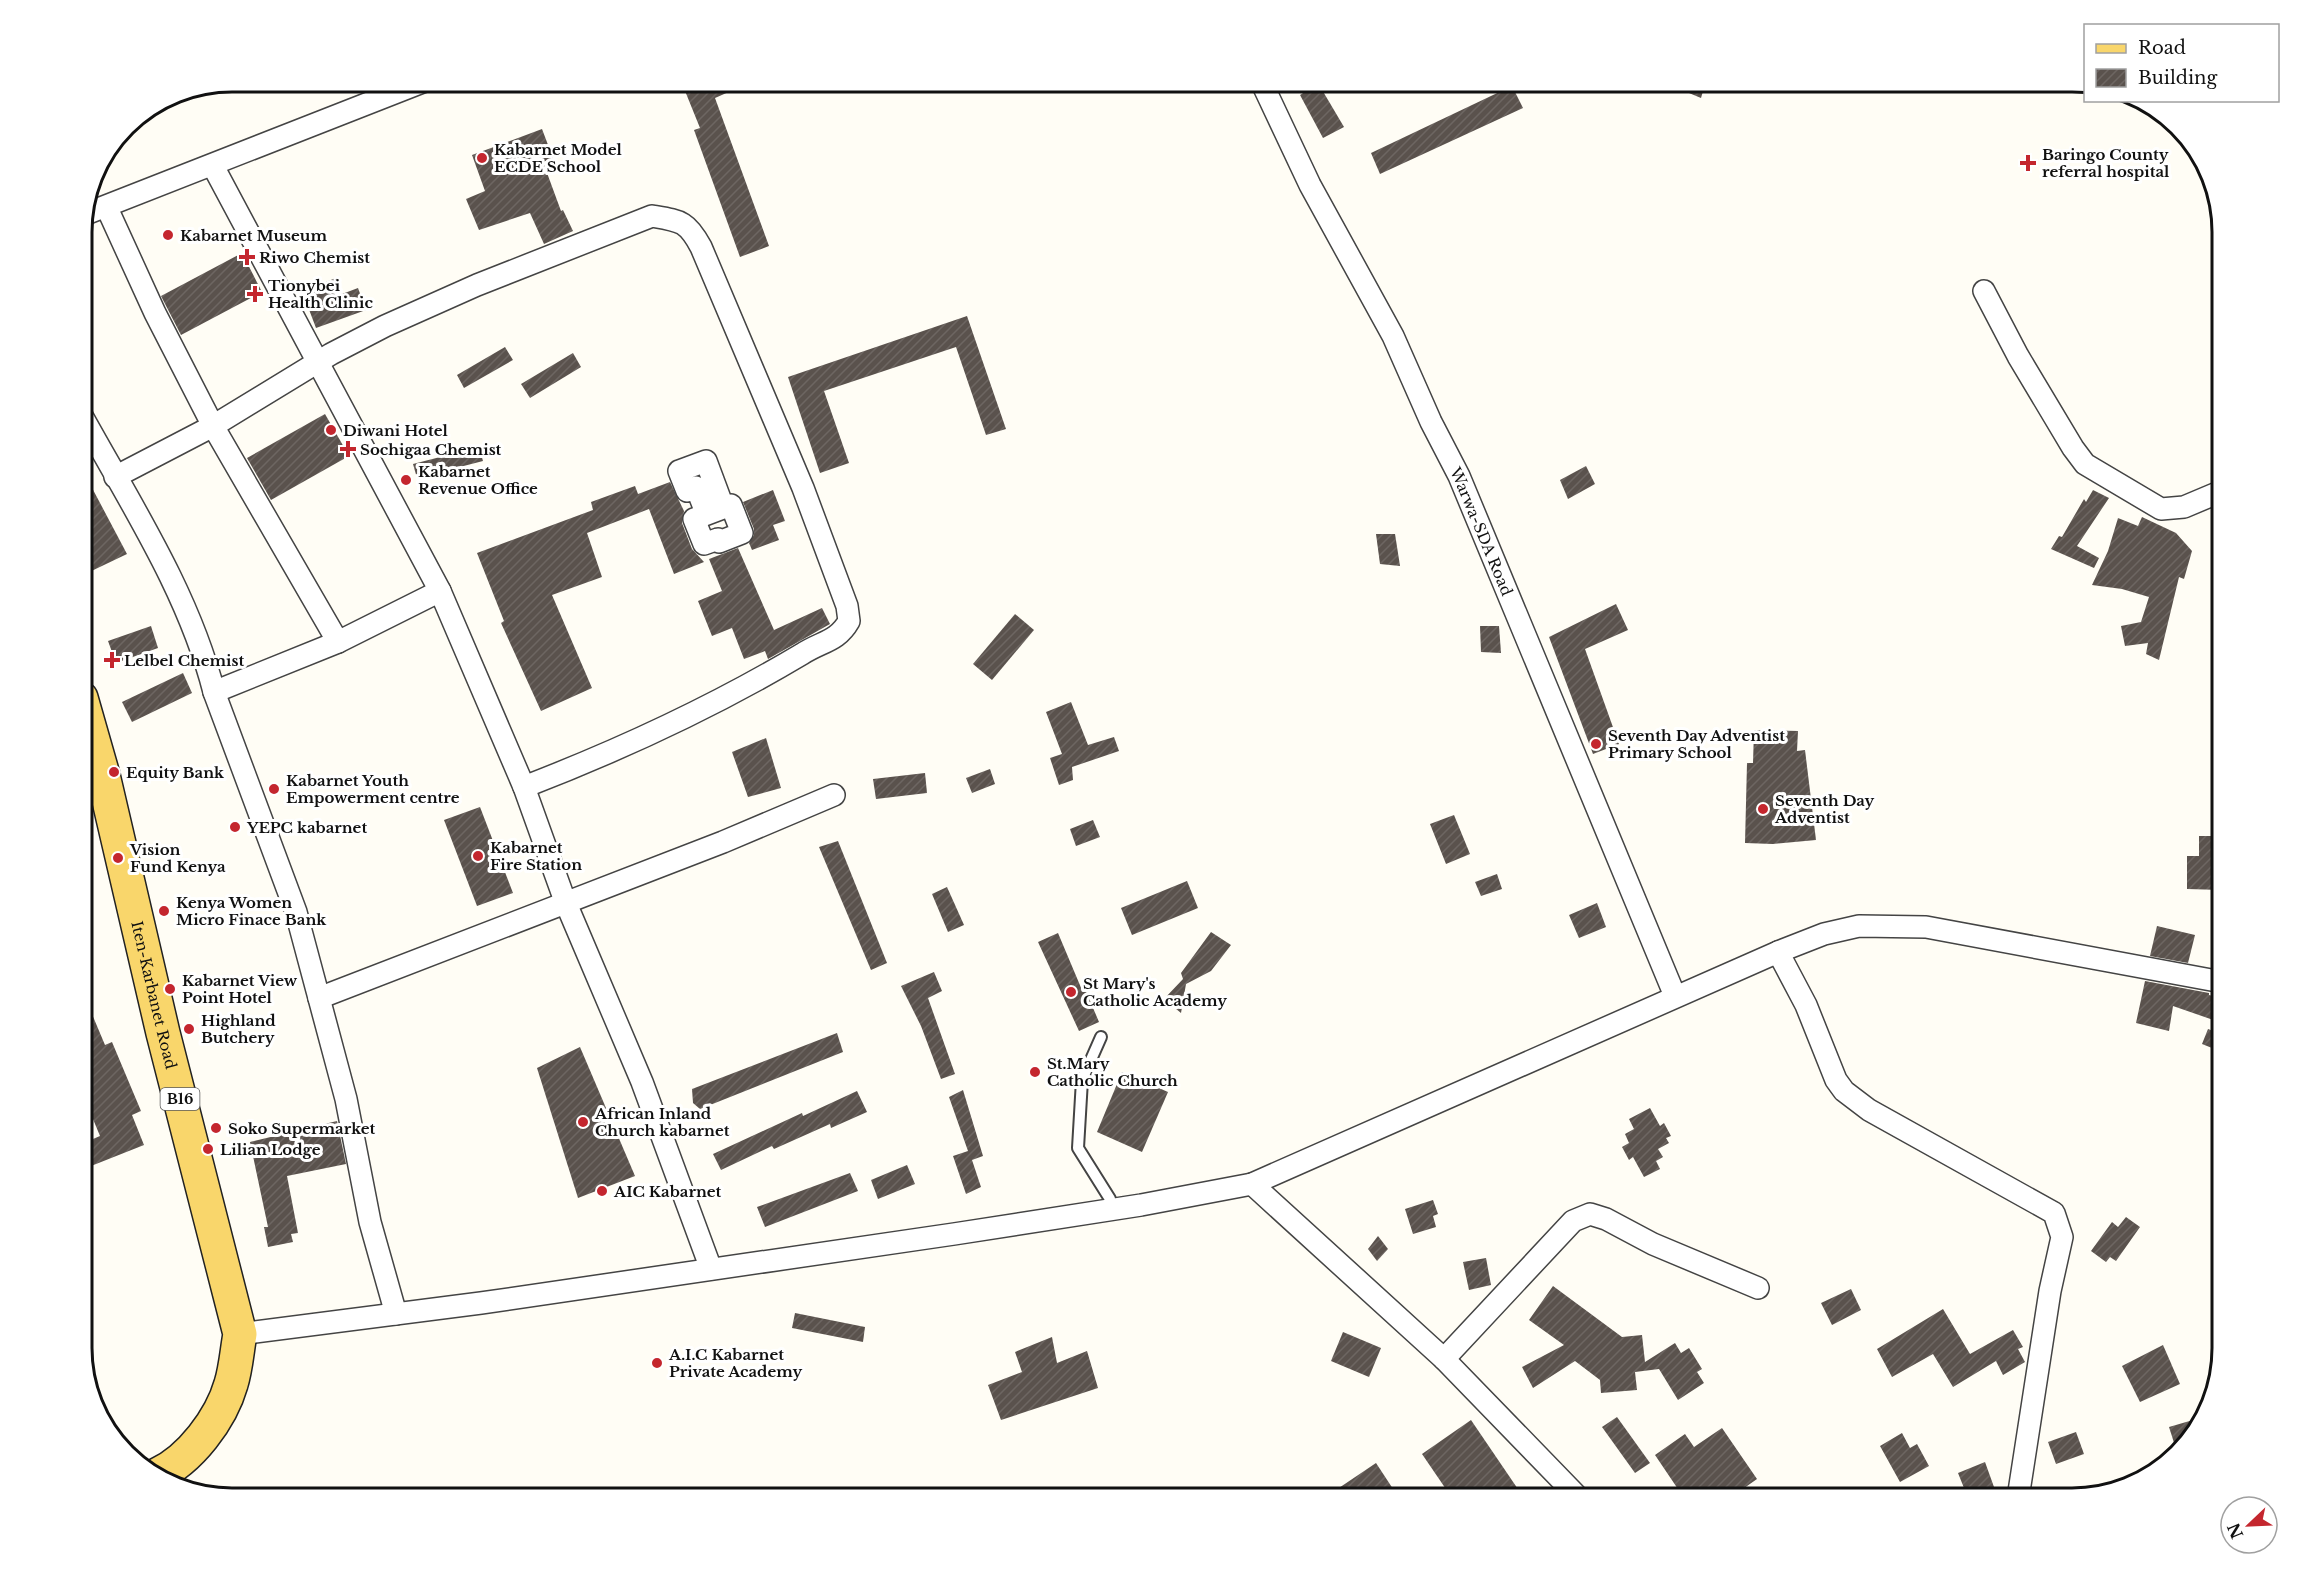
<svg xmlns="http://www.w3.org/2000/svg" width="2303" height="1579" font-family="'Libre Baskerville',serif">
	<defs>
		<pattern id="building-hatch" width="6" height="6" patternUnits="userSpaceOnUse" patternTransform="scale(1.5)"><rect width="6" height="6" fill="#5a524d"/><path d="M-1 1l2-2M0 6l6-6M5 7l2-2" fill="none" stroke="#6d6662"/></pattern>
	</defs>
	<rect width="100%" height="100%" fill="#fffdf5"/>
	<g fill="url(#building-hatch)">
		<polygon points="681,81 754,81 715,98 769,246 740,257 694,130 700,128"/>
		<polygon points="1660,81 1706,81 1701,98"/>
		<polygon points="1318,83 1344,127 1323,138 1300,95"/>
		<polygon points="1512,86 1523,108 1380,174 1371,153"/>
		<polygon points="542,129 553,158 543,162 561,211 563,210 573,231 544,244 530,213 479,230 466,199 485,191 472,155"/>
		<polygon points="242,253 262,292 181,335 161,296"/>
		<polygon points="336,278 342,294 358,288 366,310 316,328 302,291"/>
		<polygon points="967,316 1006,429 986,435 956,347 824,391 849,463 820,473 788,377"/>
		<polygon points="505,347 513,360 464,388 457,375"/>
		<polygon points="573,353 581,367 530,398 521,384"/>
		<polygon points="325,414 349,456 271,500 247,458"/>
		<polygon points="479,447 483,461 417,478 413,464"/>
		<polygon points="1586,466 1595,484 1568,499 1560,480"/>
		<polygon points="81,467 127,554 81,576"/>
		<polygon points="670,482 684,511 682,523 692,549 704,562 674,574 649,509 587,533 602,577 552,595 592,688 541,711 501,623 504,621 477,553 593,510 591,502 635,486 638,494"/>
		<polygon points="773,490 785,521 773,525 779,540 752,550 749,543 754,535 754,529 743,502"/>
		<polygon points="2093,490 2109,498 2077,546 2099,558 2094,568 2051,549 2059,536 2062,537 2084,499 2086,502"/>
		<polygon points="2142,517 2176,533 2192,551 2184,579 2179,577 2159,660 2146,654 2148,643 2125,646 2121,626 2141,622 2149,597 2122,589 2092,585 2108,551 2118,518 2138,526"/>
		<polygon points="1376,534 1395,534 1400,566 1380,564"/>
		<polygon points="738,548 774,630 822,608 830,624 768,659 765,651 744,659 732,628 712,636 698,601 722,591 709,559"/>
		<polygon points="1616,604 1628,630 1585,649 1619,744 1593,754 1549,637"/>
		<polygon points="1015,614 1034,630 992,680 973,664"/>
		<polygon points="151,626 158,648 116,663 108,641"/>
		<polygon points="1480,626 1499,626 1501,653 1481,652"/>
		<polygon points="183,673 192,693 132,722 122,702"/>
		<polygon points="1071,702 1088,745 1114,737 1119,751 1072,767 1073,780 1059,785 1050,758 1062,754 1046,712"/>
		<polygon points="1754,730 1798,731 1797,751 1805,750 1816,840 1773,844 1745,843 1747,763 1753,763"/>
		<polygon points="766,738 781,788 748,797 732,752"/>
		<polygon points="990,769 995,784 972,793 966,778"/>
		<polygon points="925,773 927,793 876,799 873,779"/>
		<polygon points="480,807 513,893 477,906 444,820"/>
		<polygon points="1454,815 1470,854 1446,864 1430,824"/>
		<polygon points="1093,820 1100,837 1076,846 1070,829"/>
		<polygon points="2199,836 2216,836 2215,861 2222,861 2221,890 2187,889 2187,856 2199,856"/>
		<polygon points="838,841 887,963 871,970 819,847"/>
		<polygon points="1497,874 1502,889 1481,896 1475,882"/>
		<polygon points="1187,881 1198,908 1132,935 1121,908"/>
		<polygon points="947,887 964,925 948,932 932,894"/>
		<polygon points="1597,903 1606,927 1579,938 1569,915"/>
		<polygon points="2157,926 2195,935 2188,963 2150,956"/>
		<polygon points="1211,932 1231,945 1211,971 1186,984 1181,1013 1164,999 1183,979 1181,973"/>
		<polygon points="1058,933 1082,990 1085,989 1099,1022 1079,1031 1038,942"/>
		<polygon points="934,972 942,991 928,998 955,1074 941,1079 921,1026 901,986"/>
		<polygon points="2145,981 2209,993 2209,995 2222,998 2222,1023 2173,1006 2169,1031 2136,1023"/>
		<polygon points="81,988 105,1045 112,1042 141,1111 132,1115 144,1145 86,1168 81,1156 81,1144 100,1136 81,1090"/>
		<polygon points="2208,1029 2222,1034 2222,1052 2202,1044"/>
		<polygon points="837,1033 843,1052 700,1109 693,1103 692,1089"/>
		<polygon points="580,1047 635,1176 578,1198 537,1068"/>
		<polygon points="1122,1072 1168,1092 1142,1152 1097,1132"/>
		<polygon points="963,1090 983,1156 972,1160 981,1187 966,1194 953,1156 968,1151 949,1097"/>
		<polygon points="857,1091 867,1112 831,1128 830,1124 774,1149 772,1146 721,1170 713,1154 802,1113 803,1116"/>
		<polygon points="1650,1108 1660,1126 1664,1123 1671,1136 1666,1138 1669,1143 1658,1149 1663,1157 1656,1161 1660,1169 1644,1177 1633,1157 1629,1160 1622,1147 1629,1143 1625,1134 1634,1129 1629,1119"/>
		<polygon points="337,1121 346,1164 287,1176 298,1233 291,1234 293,1242 268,1247 264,1227 268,1227 250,1142"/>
		<polygon points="907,1165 915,1184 878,1199 871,1180"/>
		<polygon points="850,1173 858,1191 765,1227 757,1207"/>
		<polygon points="1433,1200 1438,1214 1433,1216 1436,1227 1413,1234 1405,1209"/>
		<polygon points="2126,1217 2140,1227 2116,1261 2110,1257 2106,1262 2091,1251 2112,1222 2118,1227"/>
		<polygon points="1378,1236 1388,1249 1377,1261 1368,1249"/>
		<polygon points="1486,1258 1491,1285 1469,1290 1463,1262"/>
		<polygon points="1553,1286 1622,1337 1642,1335 1645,1362 1675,1343 1681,1353 1689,1348 1702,1369 1697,1372 1704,1383 1678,1400 1659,1369 1635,1372 1637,1390 1601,1393 1600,1380 1575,1361 1533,1388 1522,1367 1564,1345 1529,1320"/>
		<polygon points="1851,1289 1861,1310 1832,1325 1821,1303"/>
		<polygon points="1943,1309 1970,1354 2013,1330 2023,1347 2018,1349 2025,1362 2003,1375 1996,1361 1953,1387 1933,1354 1892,1377 1877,1349"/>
		<polygon points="795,1313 865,1327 863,1342 792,1328"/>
		<polygon points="1343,1332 1381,1348 1369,1377 1331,1361"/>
		<polygon points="1052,1337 1057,1363 1087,1351 1098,1388 1001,1420 988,1385 1022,1372 1015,1352"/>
		<polygon points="2163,1345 2180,1384 2140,1402 2122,1366"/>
		<polygon points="1617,1417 1650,1463 1635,1473 1602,1427"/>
		<polygon points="1471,1420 1524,1498 1452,1498 1422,1454"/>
		<polygon points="2193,1420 2197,1432 2176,1449 2169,1427"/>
		<polygon points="1722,1428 1757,1479 1730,1498 1684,1498 1655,1455 1685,1434 1694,1447"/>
		<polygon points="2076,1432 2084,1454 2056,1464 2048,1442"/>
		<polygon points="1902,1433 1910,1448 1917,1444 1929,1466 1900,1482 1880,1446"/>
		<polygon points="1985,1462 1994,1487 1972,1495 1970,1492 1966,1493 1958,1473"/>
		<polygon points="1376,1463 1399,1498 1324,1498"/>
	</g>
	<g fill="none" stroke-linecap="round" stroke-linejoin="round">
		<g stroke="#444" stroke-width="14">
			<polyline id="service" points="1101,1037 1082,1080 1078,1148 1110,1199"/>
		</g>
		<g stroke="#444" stroke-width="24">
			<g id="minor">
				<path id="s1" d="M 1261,81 L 1310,185 L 1393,336 L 1431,422 L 1459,476 L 1675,996"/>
				<polyline points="213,166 440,591 524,787 565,901 642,1082 711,1269"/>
				<polyline points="107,208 155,313 213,426 338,642"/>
				<polyline points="83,215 425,81"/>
				<polyline points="1984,291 2018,356 2073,448 2085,464 2161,509 2184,507 2222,491"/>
				<path d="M 81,414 C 130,503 189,593 214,692 L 338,642 L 440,591"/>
				<polygon points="706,461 722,504 705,510 696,487 687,491 679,471"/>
				<path d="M 115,477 L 213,426 L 331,354 L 385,326 L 477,285 L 652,216 C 681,221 687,221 701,247 L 803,488 L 847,606 L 849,621 C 837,642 822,641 802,654 C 713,707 620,750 524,787"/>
				<polygon points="731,505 742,533 719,542 718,539 704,544 694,519"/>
				<polyline points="214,692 296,912 346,1099 370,1222 396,1314"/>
				<polyline points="1778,952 1806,1005 1836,1080 1844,1091 1869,1110 2054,1213 2062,1237 2050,1291 2018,1498"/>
				<polyline points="319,998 723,842 834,795"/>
				<polyline points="1252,1184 1444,1359 1576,1495"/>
				<polyline points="240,1334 481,1303 954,1234 1141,1205 1252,1184 1778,952 1824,934 1859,926 1926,927 2222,982"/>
				<polyline points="1444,1359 1573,1221 1590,1214 1606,1219 1653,1244 1758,1288"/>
			</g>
		</g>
		<g stroke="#222" stroke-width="36">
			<g id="primary">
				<path id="s2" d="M 81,698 L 103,775 L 163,1033 L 240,1334 C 237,1350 236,1368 231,1384 C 221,1419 190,1460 157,1475"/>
			</g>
		</g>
		<use href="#service" stroke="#fff" stroke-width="10"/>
		<use href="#minor" stroke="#fff" stroke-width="21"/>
		<use href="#primary" stroke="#f9d66b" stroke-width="33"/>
	</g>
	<g fill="#c4262e" stroke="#fff" stroke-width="2">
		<circle cx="482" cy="158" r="6"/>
		<path d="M2025 154h6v6h6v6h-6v6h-6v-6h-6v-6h6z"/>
		<circle cx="168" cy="235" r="6"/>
		<path d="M244 248h6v6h6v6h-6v6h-6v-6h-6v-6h6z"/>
		<path d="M252 285h6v6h6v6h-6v6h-6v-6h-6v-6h6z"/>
		<circle cx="331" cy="430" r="6"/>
		<path d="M345 440h6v6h6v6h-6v6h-6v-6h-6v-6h6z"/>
		<circle cx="406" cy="480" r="6"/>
		<path d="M109 651h6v6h6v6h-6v6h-6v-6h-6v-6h6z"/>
		<circle cx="1596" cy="744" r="6"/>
		<circle cx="114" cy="772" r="6"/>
		<circle cx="274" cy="789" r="6"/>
		<circle cx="1763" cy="809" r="6"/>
		<circle cx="235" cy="827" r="6"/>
		<circle cx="478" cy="856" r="6"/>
		<circle cx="118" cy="858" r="6"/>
		<circle cx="164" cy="911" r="6"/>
		<circle cx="170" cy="989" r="6"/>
		<circle cx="1071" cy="992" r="6"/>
		<circle cx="189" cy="1029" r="6"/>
		<circle cx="1035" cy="1072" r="6"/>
		<circle cx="583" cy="1122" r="6"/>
		<circle cx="216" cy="1128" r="6"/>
		<circle cx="208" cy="1149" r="6"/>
		<circle cx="602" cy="1191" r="6"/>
		<circle cx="657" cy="1363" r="6"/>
	</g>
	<g text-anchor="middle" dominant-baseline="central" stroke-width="6" stroke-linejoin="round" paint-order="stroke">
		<rect fill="#fff" stroke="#585858" stroke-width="1.5" x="160.5" y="1088" width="39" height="22" rx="4.5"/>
		<g font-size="14" font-weight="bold" fill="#111">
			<text x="180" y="1099">B16</text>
		</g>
		<g font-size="15" font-weight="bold" fill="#111" stroke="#fff" text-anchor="start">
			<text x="494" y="149">Kabarnet Model<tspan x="494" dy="17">ECDE School</tspan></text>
			<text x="2042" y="154">Baringo County<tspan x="2042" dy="17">referral hospital</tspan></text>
			<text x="180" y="235">Kabarnet Museum</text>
			<text x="259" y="257">Riwo Chemist</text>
			<text x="268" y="285">Tionybei<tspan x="268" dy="17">Health Clinic</tspan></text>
			<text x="343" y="430">Diwani Hotel</text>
			<text x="360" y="449">Sochigaa Chemist</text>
			<text x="418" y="471">Kabarnet<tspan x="418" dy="17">Revenue Office</tspan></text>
			<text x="124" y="660">Lelbel Chemist</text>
			<text x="1608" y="735">Seventh Day Adventist<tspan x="1608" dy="17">Primary School</tspan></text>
			<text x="126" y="772">Equity Bank</text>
			<text x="286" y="780">Kabarnet Youth<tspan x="286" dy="17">Empowerment centre</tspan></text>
			<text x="1775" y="800">Seventh Day<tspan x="1775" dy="17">Adventist</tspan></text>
			<text x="247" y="827">YEPC kabarnet</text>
			<text x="490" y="847">Kabarnet<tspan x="490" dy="17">Fire Station</tspan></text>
			<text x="130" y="849">Vision<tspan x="130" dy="17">Fund Kenya</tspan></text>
			<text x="176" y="902">Kenya Women<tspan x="176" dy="17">Micro Finace Bank</tspan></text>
			<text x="182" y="980">Kabarnet View<tspan x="182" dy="17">Point Hotel</tspan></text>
			<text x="1083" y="983">St Mary's<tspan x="1083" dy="17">Catholic Academy</tspan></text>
			<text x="201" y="1020">Highland<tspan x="201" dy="17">Butchery</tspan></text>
			<text x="1047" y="1063">St.Mary<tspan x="1047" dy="17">Catholic Church</tspan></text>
			<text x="595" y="1113">African Inland<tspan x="595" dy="17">Church kabarnet</tspan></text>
			<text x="228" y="1128">Soko Supermarket</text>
			<text x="220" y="1149">Lilian Lodge</text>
			<text x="614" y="1191">AIC Kabarnet</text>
			<text x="669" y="1354">A.I.C Kabarnet<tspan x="669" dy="17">Private Academy</tspan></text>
		</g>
		<g font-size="15" fill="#111" stroke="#fff">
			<text stroke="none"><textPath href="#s1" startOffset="502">Warwa-SDA Road</textPath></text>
			<text stroke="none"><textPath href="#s2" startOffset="306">Iten-Karbanet Road</textPath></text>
		</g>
	</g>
	<path d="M0 0H2303V1579H0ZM232 92H2072A140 140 0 0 1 2212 232V1348A140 140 0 0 1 2072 1488H232A140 140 0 0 1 92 1348V232A140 140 0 0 1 232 92Z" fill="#fff" fill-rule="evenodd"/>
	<path fill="none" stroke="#111" stroke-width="3" d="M232 92H2072A140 140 0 0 1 2212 232V1348A140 140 0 0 1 2072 1488H232A140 140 0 0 1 92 1348V232A140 140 0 0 1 232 92Z"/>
	<rect x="2084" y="24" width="195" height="78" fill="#ffffff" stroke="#a0a0a0" stroke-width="1.5"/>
	<rect x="2096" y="44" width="30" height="9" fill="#f9d66b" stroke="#a0a0a0" stroke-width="1.5"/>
	<text x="2138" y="54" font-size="18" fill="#111111">Road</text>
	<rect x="2096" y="69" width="30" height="18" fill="url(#building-hatch)" stroke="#a0a0a0" stroke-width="1.5"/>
	<text x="2138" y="84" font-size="18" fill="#111111">Building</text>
	<g transform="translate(2249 1525) rotate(247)"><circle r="28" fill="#ffffff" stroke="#a0a0a0" stroke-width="1.5"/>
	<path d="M0-4.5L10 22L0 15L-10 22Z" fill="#c4262e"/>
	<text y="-9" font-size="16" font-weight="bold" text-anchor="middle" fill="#111111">N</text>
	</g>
</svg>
